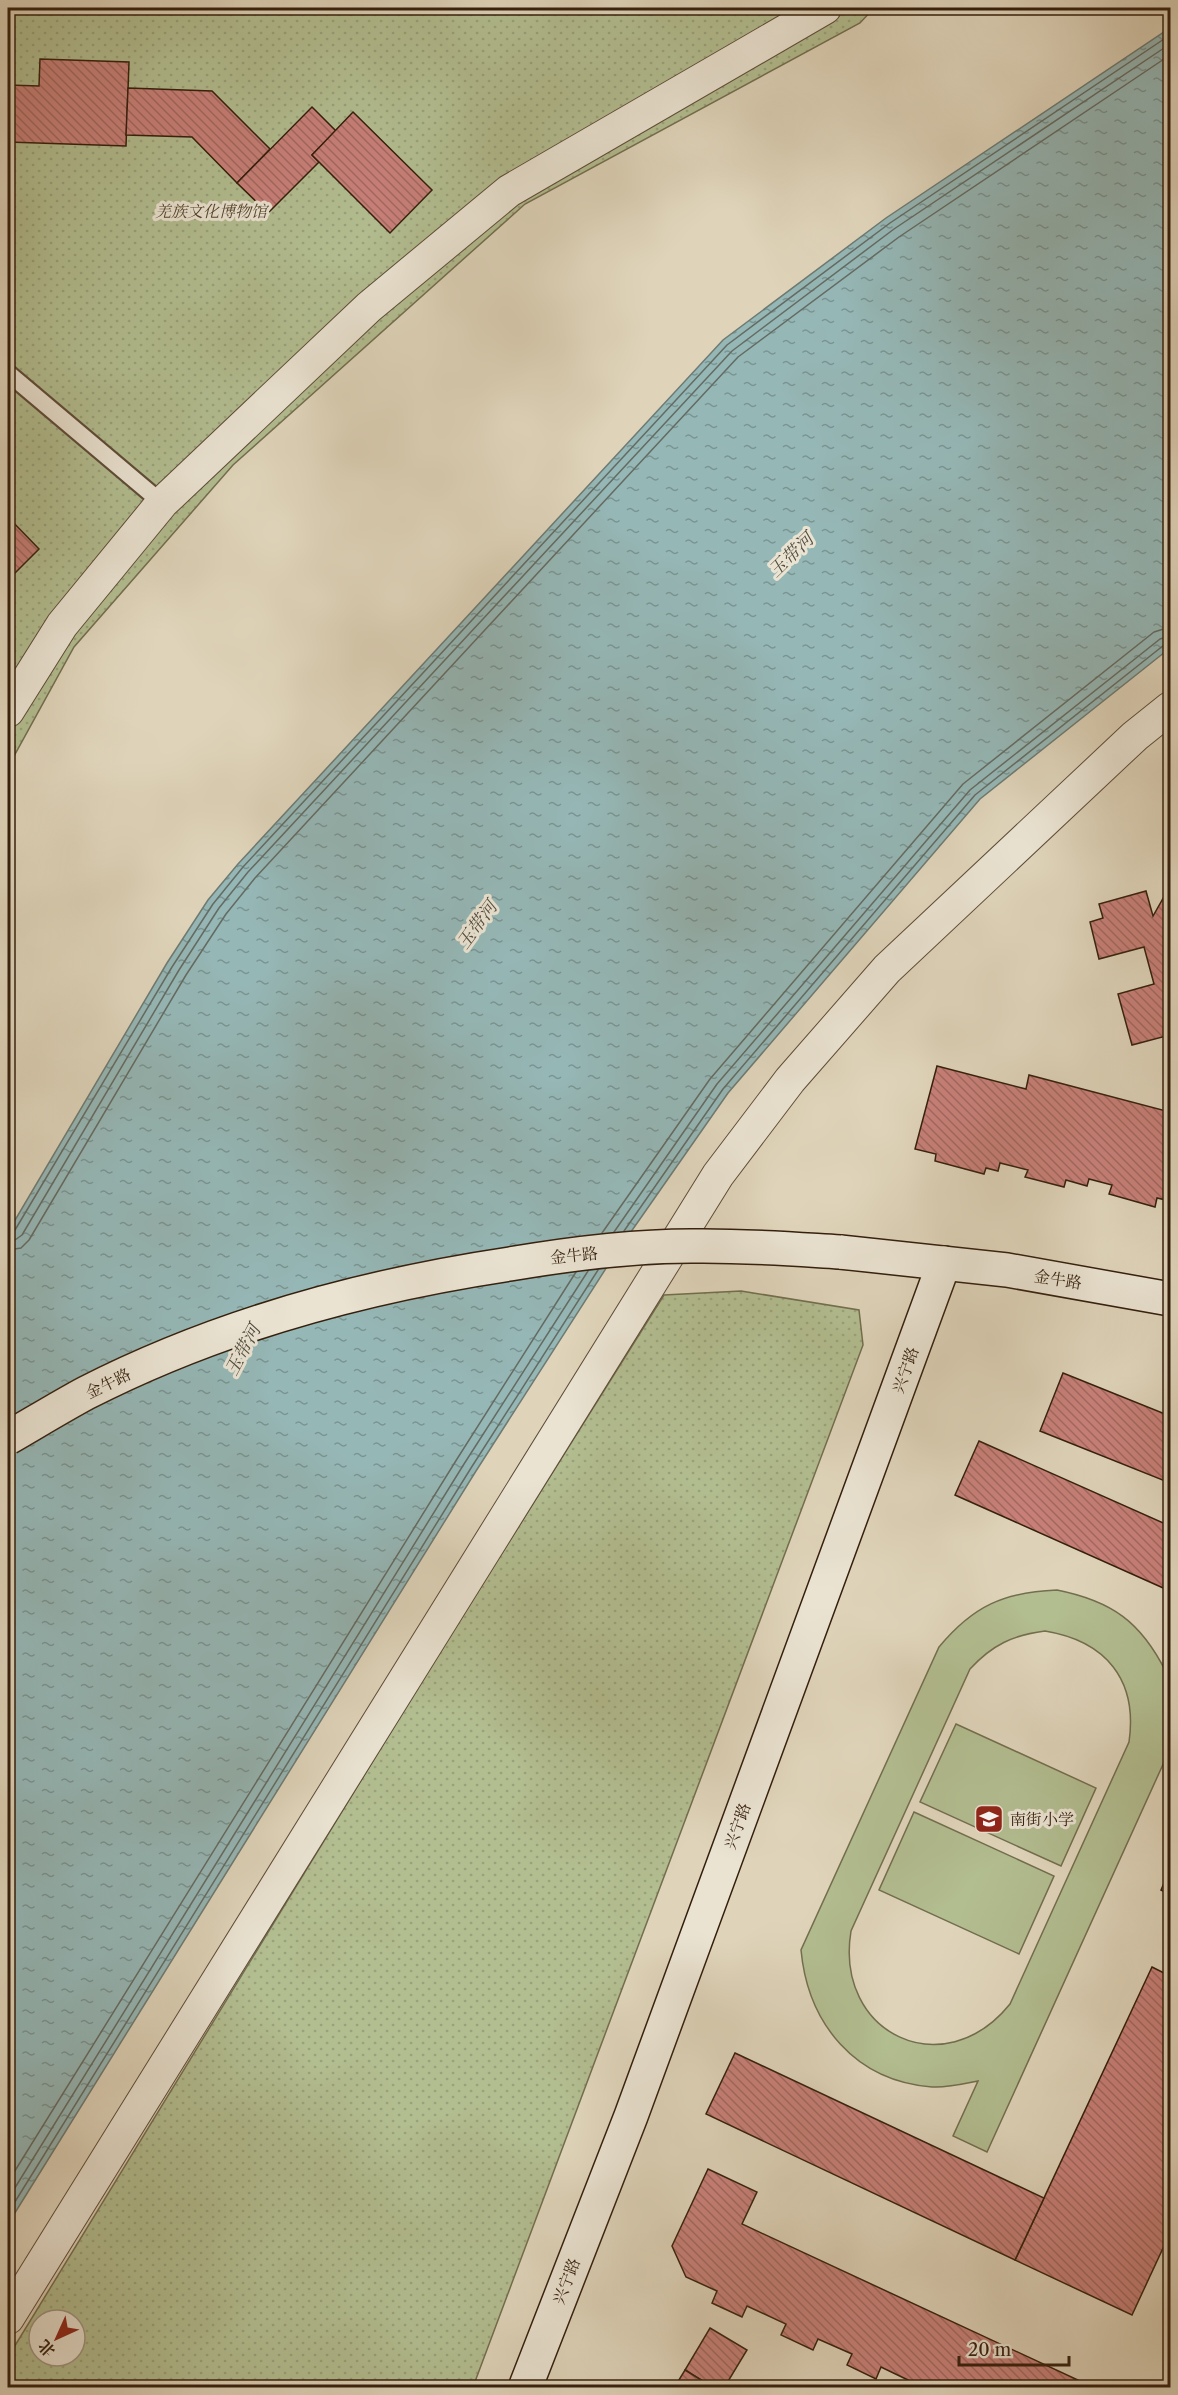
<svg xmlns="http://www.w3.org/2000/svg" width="1178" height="2395" font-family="'Libre Caslon Text','Noto Serif SC',serif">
	<defs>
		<pattern id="park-dots" width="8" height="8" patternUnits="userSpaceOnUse" patternTransform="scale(1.5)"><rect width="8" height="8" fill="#b2bd90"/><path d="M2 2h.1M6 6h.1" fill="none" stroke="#9aa27b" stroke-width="1.8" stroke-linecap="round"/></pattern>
		<pattern id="water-ripples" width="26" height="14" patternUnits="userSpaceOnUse" patternTransform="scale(1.5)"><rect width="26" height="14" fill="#95b7b6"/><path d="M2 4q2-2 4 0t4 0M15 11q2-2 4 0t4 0" fill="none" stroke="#7a9492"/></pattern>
		<pattern id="building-back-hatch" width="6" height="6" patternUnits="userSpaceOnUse" patternTransform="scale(1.5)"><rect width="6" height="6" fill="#c88079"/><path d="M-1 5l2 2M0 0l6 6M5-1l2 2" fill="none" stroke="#a36862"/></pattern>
	</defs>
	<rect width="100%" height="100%" fill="#dfd4ba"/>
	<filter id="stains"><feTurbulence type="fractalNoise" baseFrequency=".00333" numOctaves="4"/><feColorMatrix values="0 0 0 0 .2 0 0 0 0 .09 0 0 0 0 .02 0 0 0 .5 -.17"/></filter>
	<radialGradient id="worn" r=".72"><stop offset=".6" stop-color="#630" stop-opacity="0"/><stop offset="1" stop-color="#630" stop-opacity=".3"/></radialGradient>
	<g fill="url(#park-dots)" stroke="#736e4e" stroke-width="1.5" fill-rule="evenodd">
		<polygon points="8,8 874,8 860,23 525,204 233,465 74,647 8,767"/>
		<path d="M 741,1291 L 859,1310 L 863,1345 L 473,2387 L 8,2387 L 8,2357 L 428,1671 L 664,1295 ZM 39,2320 L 75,2320 L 75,2356 L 39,2356 Z"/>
	</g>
	<g fill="#b2bd90" stroke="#736e4e" stroke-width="1.5" fill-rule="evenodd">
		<path d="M 1057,1590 C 1112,1601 1141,1622 1166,1672 L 1170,1664 L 1170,1749 L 987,2152 L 953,2136 L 978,2081 C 963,2084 947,2088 932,2087 C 855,2081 808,2024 801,1950 L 939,1647 C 973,1606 1004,1592 1057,1590 ZM 1045,1631 C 1106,1641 1138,1680 1129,1742 L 1010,2004 C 944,2086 834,2034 851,1931 L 970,1669 C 992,1645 1013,1635 1045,1631 Z"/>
		<polygon points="956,1724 1096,1788 1061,1866 920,1802"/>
		<polygon points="914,1812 1054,1876 1019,1954 879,1890"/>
	</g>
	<polygon fill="url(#water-ripples)" stroke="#6e7a72" stroke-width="1.5" points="1170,28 1170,648 980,799 728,1093 612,1259 476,1471 8,2224 8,1232 167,963 208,900 238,864 723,340 886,218"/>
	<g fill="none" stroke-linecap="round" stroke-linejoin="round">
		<g stroke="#646b62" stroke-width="1.5">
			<polyline points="624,1231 723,1089 975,795 1164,645 1170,644"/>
			<polyline points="614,1232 717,1084 970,790 1160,639 1170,636"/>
			<polyline points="602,1233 710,1079 963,784 1154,632 1170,627"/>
			<polyline points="8,1234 15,1230 172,967 213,904 243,867 727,345 890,223 1170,35"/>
			<polyline points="8,1241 15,1240 22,1235 179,970 219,908 248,872 732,351 894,229 1170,44"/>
			<polyline points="8,1250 21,1248 29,1240 186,975 226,914 255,878 738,357 899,237 1170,55"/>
			<polyline points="8,2182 457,1459 576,1272"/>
			<polyline points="8,2199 464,1464 588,1271"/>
			<polyline points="8,2213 471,1468 598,1270"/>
		</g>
	</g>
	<g fill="url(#building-back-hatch)" stroke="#341f0d" stroke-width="1.5">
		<polygon points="40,59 129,62 126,146 8,142 8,85 39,86"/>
		<polygon points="128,88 212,91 270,149 237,183 192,137 126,135"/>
		<polygon points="312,107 336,131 312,155 319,162 268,213 237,183"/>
		<polygon points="353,112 432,190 390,233 312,155"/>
		<polygon points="8,517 39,549 8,580"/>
		<polygon points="1170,886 1170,1035 1132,1045 1118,994 1154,984 1144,947 1099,959 1090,922 1103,918 1099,904 1146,891 1153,916"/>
		<polygon points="937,1066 1026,1089 1029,1075 1170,1112 1170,1201 1157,1198 1155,1207 1109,1194 1112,1185 1089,1179 1087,1186 1066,1180 1064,1187 1025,1177 1028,1170 1000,1163 998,1171 986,1168 984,1174 935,1161 936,1154 915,1149"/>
		<polygon points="1063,1373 1170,1416 1170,1483 1040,1431"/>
		<polygon points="979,1441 1170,1526 1170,1591 955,1495"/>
		<polygon points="1170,1869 1170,1894 1161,1890"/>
		<polygon points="1152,1967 1170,1976 1170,2233 1132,2315 1015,2260"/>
		<polygon points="735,2053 1044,2198 1015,2260 706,2114"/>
		<polygon points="708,2169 757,2192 742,2224 1095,2388 905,2388 908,2380 881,2367 876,2379 847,2365 852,2354 818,2339 813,2350 781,2335 786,2324 747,2306 742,2317 712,2303 717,2291 686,2277 672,2246"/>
		<polygon points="710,2328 747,2350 724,2388 714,2388 685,2370"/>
		<polygon points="685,2370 714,2388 674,2388"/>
	</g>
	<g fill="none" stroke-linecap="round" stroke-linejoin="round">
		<g stroke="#5f4c38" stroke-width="20">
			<polyline id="lane" points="8,373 162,503"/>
		</g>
		<g stroke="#5f4c38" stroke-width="34">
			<g id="street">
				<polyline points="8,711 62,625 162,503 369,307 509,191 825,8"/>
				<polyline points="8,2318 718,1175 790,1080 887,969 1135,736 1170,708"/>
			</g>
		</g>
		<g stroke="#341f0d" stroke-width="36">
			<g id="secondary">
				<polyline points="840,1252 1007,1270 1170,1299"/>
				<polyline points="525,2388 631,2116 944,1263"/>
			</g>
		</g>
		<use href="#lane" stroke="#eae3d2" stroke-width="16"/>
		<use href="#street" stroke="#eae3d2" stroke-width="32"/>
		<use href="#secondary" stroke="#eae3d2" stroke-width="33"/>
		<g stroke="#341f0d" stroke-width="36" stroke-linecap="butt">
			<path id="secondary-bridge" d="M 8,1438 C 34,1423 60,1407 86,1393 C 219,1325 363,1286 510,1264 C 569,1254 631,1246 691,1246 C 741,1245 791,1249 840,1252"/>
		</g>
		<use href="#secondary-bridge" stroke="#eae3d2" stroke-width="33"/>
	</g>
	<defs>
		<g id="school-square" transform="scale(1.5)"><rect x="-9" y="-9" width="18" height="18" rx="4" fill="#8f2418" stroke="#eae3d2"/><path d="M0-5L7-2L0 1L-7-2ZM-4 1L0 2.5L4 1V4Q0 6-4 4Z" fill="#fff"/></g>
	</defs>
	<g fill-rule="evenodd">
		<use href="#school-square" x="989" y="1819"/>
	</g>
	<g text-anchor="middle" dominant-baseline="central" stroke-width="6" stroke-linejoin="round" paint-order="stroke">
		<g font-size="16" font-style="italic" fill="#54462e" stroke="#eae3d2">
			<text x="211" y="211">羌族文化博物馆</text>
		</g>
		<g font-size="16" fill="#341f0d" stroke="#eae3d2">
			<text transform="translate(574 1255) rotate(-6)">金牛路</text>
			<text transform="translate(1058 1279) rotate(9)">金牛路</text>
			<text transform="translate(905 1370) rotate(-70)">兴宁路</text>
			<text transform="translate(108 1383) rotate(-26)">金牛路</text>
			<text transform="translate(737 1826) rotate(-70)">兴宁路</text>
			<text transform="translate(566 2281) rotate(-69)">兴宁路</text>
		</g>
		<g font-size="16" fill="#341f0d" stroke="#eae3d2" text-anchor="start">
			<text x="1010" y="1819">南街小学</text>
		</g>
		<g font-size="18" font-style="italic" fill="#514d40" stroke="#eae3d2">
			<text transform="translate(791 555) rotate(-44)">玉带河</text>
			<text transform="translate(477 925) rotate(-54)">玉带河</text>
			<text transform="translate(243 1350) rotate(-62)">玉带河</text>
		</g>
	</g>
	<rect width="1178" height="2395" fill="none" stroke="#dfd4ba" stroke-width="30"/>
	<rect x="9" y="9" width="1160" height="2377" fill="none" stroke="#341f0d" stroke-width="3"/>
	<rect x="15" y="15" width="1148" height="2365" fill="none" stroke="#341f0d" stroke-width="1.5"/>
	<g transform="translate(57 2338) rotate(225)"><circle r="28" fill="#eae3d2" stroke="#a19583" stroke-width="1.5"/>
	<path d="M0-4.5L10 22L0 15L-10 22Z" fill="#8f2418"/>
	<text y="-9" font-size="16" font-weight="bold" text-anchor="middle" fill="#341f0d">北</text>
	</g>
	<path d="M959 2356v9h110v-9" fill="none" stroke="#341f0d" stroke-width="3"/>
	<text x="968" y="2356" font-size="18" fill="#341f0d" stroke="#eae3d2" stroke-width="4.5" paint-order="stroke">20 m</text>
	<rect width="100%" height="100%" filter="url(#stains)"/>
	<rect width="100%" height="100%" fill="url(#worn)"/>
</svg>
